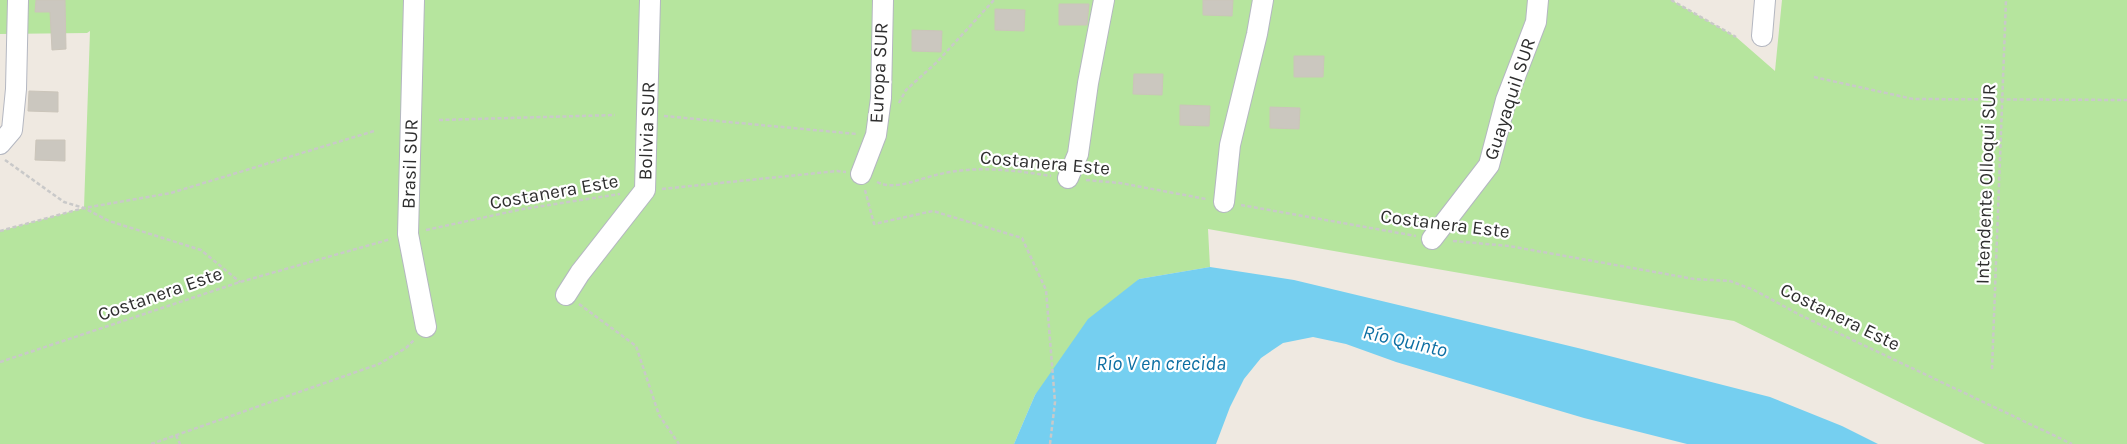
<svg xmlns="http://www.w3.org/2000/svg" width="2127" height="444" font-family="Karla,sans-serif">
	<rect width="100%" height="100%" fill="#efe9e1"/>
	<polygon fill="#b6e59e" points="0,0 1671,0 1736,37 1775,71 1782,0 2127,0 2127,444 1985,444 1734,321 1208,229 1210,267 1139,279 1035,395 1014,444 0,444 0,231 84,208 90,31 87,33 0,34"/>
	<polygon fill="#75cff0" points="1210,267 1294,280 1582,349 1770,397 1842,426 1878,444 1687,444 1584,418 1396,362 1346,344 1313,337 1283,343 1261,358 1244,379 1230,407 1216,444 1014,444 1035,395 1088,319 1139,279"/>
	<g fill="#cbc7bf" stroke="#cbc5ba">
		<polygon points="36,0 65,0 66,49 52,50 50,12 35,12"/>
		<polygon points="1203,0 1233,0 1232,16 1203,15"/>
		<polygon points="1059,4 1089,4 1087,25 1059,25"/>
		<polygon points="995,9 1025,10 1024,31 995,30"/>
		<polygon points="912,30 942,31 941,52 912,51"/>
		<polygon points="1294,56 1324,56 1323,77 1294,77"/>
		<polygon points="1134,74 1163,74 1162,95 1133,94"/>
		<polygon points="29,91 58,92 58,112 28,111"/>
		<polygon points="1180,105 1210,106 1209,126 1180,125"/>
		<polygon points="1270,107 1300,108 1299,129 1270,128"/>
		<polygon points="36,140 65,140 65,161 35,160"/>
	</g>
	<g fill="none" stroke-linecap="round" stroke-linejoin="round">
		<g stroke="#b4b7c1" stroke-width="22">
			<g id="minor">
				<polyline points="414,0 408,234 426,327"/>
				<polyline points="1762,36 1765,0"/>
				<polyline points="0,144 12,130 16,89 18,0"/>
				<polyline points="861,174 876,135 881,98 883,0"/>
				<polyline points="1068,178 1078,154 1088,83 1104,0"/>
				<polyline points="1224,202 1230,145 1257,34 1263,0"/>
				<polyline points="1432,239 1489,165 1506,100 1536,22 1538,0"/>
				<polyline points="566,295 580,273 645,190 650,0"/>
			</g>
		</g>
		<g stroke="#c9c9c9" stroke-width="2.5" stroke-dasharray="4 2.5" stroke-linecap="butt">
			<polyline points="1671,0 1736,37"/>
			<polyline points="1814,77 1913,99 2127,100"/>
			<polyline points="899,103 906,90 937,62 994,0"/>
			<polyline points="664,116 857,134"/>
			<polyline points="439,120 615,115"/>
			<polyline points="5,160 64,202 84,208 109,221 201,250 240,282"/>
			<polyline points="1086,180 1120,183 1206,199"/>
			<path d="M 877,182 C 895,191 918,179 936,175 C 974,165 1013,170 1051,176"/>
			<polyline points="662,189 837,171 846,172"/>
			<polyline points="865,190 874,224 933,211 1022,238 1046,290 1055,402 1050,444"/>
			<polyline points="1241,205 1416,236"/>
			<polyline points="426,230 523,209 620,194"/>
			<polyline points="0,231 84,208 171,193 374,131"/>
			<polyline points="1453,241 1509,246 1694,279 1730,281 1754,290 1800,315 2072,444"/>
			<polyline points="579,304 636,346 659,415 679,444"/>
			<polyline points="0,362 240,282 391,239"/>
			<polyline points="1992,369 2006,0"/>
			<polyline points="176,435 180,444"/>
			<polyline points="151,444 379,364 406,348 415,339"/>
		</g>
		<use href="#minor" stroke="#fff" stroke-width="20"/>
	</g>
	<g text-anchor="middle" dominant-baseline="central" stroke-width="4.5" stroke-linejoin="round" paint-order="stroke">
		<g font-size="19" fill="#2e2e2e" stroke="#fff">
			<text transform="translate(879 73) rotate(-87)">Europa SUR</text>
			<text transform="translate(1510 99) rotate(-72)">Guayaquil SUR</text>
			<text transform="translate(647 131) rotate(-88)">Bolivia SUR</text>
			<text transform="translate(1045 163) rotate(5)">Costanera Este</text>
			<text transform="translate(410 164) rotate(-88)">Brasil SUR</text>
			<text transform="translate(1986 184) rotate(-88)">Intendente Olloqui SUR</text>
			<text transform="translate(554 192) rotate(-10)">Costanera Este</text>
			<text transform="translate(1445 224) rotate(7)">Costanera Este</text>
			<text transform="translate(160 294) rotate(-19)">Costanera Este</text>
			<text transform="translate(1840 317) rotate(26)">Costanera Este</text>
		</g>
		<g font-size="20" font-style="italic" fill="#0d6fa3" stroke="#fff">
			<text transform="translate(1405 341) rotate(13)">Río Quinto</text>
			<text x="1161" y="363">Río V en crecida</text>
		</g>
	</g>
</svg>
